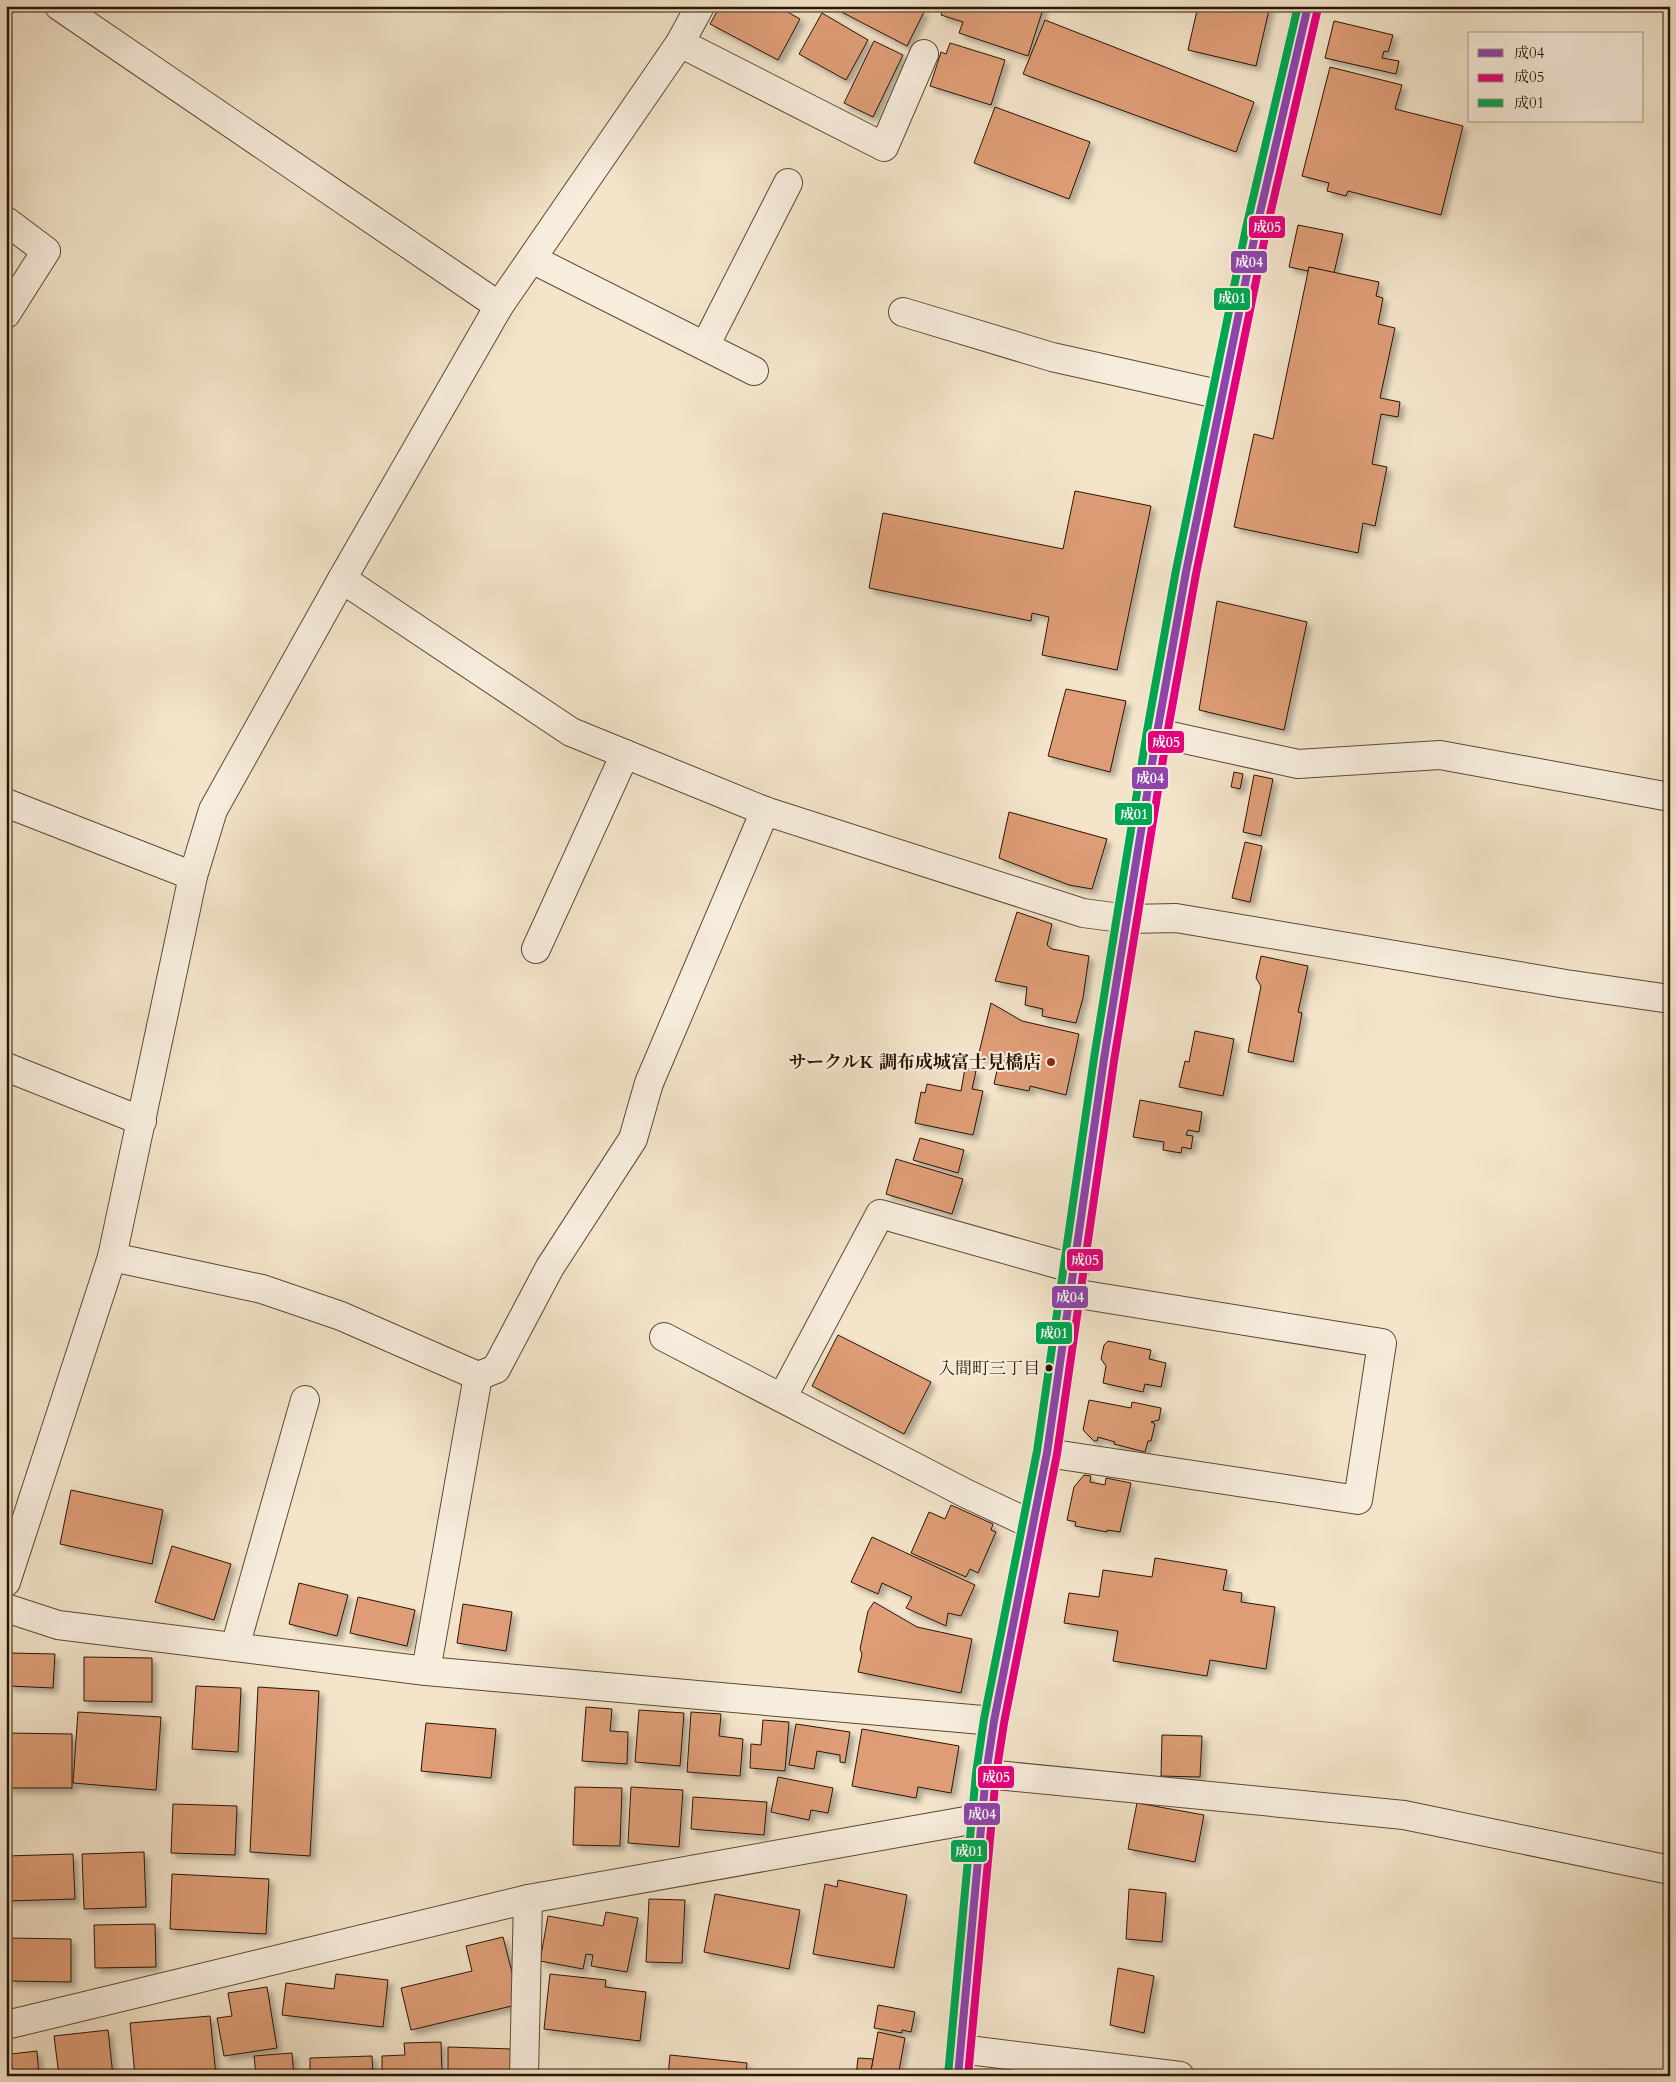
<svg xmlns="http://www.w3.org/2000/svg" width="1676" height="2082" font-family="Cardo,'Noto Serif JP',serif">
	<defs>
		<filter id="shadow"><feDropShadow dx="4.5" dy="4.5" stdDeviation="2.5" flood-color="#0004"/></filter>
	</defs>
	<rect width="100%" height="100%" fill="#f3e4ca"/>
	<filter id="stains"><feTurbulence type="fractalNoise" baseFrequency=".004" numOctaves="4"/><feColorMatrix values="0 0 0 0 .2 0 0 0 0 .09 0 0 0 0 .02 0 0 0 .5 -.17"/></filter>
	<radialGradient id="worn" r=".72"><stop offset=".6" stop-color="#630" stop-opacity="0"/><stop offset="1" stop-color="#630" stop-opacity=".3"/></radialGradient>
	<g fill="#de9d77" stroke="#2a1503" filter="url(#shadow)">
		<polygon points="720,6 777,6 800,19 778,60 710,24"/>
		<polygon points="830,6 913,6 924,12 907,46"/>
		<polygon points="944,6 1044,6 1028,56 959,33 963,22 941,15"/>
		<polygon points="1198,6 1270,6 1256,66 1188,50"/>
		<polygon points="822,13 868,40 846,80 799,54"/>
		<polygon points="1045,20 1254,102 1236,152 1023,74"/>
		<polygon points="1334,21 1393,35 1388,52 1384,51 1382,58 1399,61 1396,74 1325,58"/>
		<polygon points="874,41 903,55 873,117 844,103"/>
		<polygon points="950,43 1005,60 991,105 930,86 941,52 946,54"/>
		<polygon points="1330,67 1402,85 1395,109 1463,126 1441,215 1348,191 1346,196 1327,191 1329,183 1302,176"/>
		<polygon points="995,107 1090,142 1069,199 974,163"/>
		<polygon points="1298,225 1343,234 1334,273 1309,267 1308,271 1289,267"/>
		<polygon points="1309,267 1379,282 1376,296 1383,298 1378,324 1395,328 1380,398 1400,402 1398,417 1381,414 1372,464 1387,467 1375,526 1363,523 1358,553 1234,527 1254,434 1273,439"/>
		<polygon points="1075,491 1151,506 1117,670 1042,655 1049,617 1032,613 1031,621 869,588 883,513 1063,549"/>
		<polygon points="1217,601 1307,622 1284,730 1199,710"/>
		<polygon points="1066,689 1126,701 1110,772 1048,756"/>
		<polygon points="1234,772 1243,774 1240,789 1231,787"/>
		<polygon points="1254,775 1273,779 1261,836 1243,832"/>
		<polygon points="1009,812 1107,839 1092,889 1069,885 999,858"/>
		<polygon points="1245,842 1262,846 1250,902 1232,898"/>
		<polygon points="1017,912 1052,924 1047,945 1052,949 1089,956 1083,998 1076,1023 1042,1016 1043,1009 1025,1005 1027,987 995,981"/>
		<polygon points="1261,956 1308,966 1298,1012 1302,1013 1293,1062 1248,1052 1261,986 1256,978"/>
		<polygon points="991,1003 1022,1021 1079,1034 1066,1095 1030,1086 1029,1091 994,1084 999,1061 978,1057"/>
		<polygon points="1195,1031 1234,1039 1223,1096 1179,1087 1185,1061 1189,1062"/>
		<polygon points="965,1068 976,1071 972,1089 983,1091 973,1135 915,1123 921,1092 925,1093 927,1084 961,1091"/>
		<polygon points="1140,1100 1202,1112 1199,1132 1188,1130 1186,1135 1193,1136 1191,1149 1182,1147 1181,1153 1163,1150 1164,1142 1133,1137"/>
		<polygon points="920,1138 964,1150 958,1173 913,1160"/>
		<polygon points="896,1159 963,1179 952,1214 886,1194"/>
		<polygon points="838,1335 931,1382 904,1434 812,1386"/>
		<polygon points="1108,1341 1151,1350 1149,1359 1166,1363 1161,1387 1145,1384 1143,1392 1103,1383 1106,1366 1101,1359 1104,1345"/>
		<polygon points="1089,1400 1131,1408 1132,1402 1161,1408 1159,1420 1151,1422 1155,1424 1151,1441 1148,1441 1145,1452 1114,1444 1115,1442 1098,1437 1097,1441 1094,1441 1083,1430"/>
		<polygon points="1084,1475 1091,1476 1090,1482 1105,1485 1106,1478 1131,1483 1120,1532 1107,1530 1107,1532 1075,1526 1076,1522 1067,1520 1074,1487"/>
		<polygon points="71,1490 163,1510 152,1564 60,1544"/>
		<polygon points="951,1505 993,1524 991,1530 996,1532 978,1573 970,1569 966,1577 911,1553 929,1512 945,1519"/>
		<polygon points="872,1537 975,1585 961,1616 948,1613 946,1626 906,1608 912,1597 882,1583 878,1594 851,1582"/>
		<polygon points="172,1546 231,1564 214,1620 155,1602"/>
		<polygon points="1155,1558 1227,1570 1223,1590 1242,1593 1241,1602 1275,1607 1266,1669 1210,1660 1207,1676 1113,1661 1118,1631 1064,1623 1069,1593 1099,1597 1103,1570 1152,1577"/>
		<polygon points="299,1583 348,1595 337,1636 289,1624"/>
		<polygon points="358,1597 415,1610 407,1646 350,1633"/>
		<polygon points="874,1602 917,1627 972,1639 961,1693 858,1672 862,1654 860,1649 868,1611"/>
		<polygon points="463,1604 512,1612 506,1651 457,1643"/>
		<polygon points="11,1653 55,1654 53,1688 9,1686"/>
		<polygon points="84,1657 152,1658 152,1702 84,1701"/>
		<polygon points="196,1686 241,1688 238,1752 192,1749"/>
		<polygon points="258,1687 319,1691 310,1856 250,1852"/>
		<polygon points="586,1707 612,1709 610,1731 628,1732 627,1764 582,1761"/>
		<polygon points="639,1710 684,1713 680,1766 635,1762"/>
		<polygon points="78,1712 161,1717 156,1790 73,1783"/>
		<polygon points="691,1712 721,1714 719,1736 743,1739 740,1776 687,1772"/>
		<polygon points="763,1720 789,1722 785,1771 750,1768 751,1744 761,1745"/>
		<polygon points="426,1723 496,1729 491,1778 421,1771"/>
		<polygon points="796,1724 850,1732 845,1763 840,1762 840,1755 817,1751 814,1769 789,1765"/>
		<polygon points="862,1729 959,1746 951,1793 918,1787 916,1798 852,1786"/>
		<polygon points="8,1733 72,1734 72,1788 8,1788"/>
		<polygon points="1162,1735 1202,1736 1200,1777 1161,1776"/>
		<polygon points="778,1777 833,1788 828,1813 811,1810 809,1820 771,1812"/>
		<polygon points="575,1787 622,1788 620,1846 573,1845"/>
		<polygon points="631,1787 683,1790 679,1847 628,1843"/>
		<polygon points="693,1797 767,1802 764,1835 691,1829"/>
		<polygon points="1137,1803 1204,1815 1195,1862 1128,1849"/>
		<polygon points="173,1804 237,1806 235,1855 171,1853"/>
		<polygon points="144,1852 146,1907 84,1909 82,1854"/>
		<polygon points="73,1854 75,1899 6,1901 6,1856"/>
		<polygon points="172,1874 269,1879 266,1934 170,1929"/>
		<polygon points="838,1880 907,1895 894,1968 813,1954 825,1884 837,1887"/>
		<polygon points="1129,1889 1166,1893 1162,1942 1126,1939"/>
		<polygon points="715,1894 800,1910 789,1969 704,1952"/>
		<polygon points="649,1899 685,1900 682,1963 646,1962"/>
		<polygon points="606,1912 638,1918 627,1972 591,1966 593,1955 586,1954 583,1969 540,1961 548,1916 603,1926"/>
		<polygon points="155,1924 156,1967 95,1968 94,1925"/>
		<polygon points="503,1937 520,2004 411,2030 401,1988 472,1971 466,1946"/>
		<polygon points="10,1938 71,1939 71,1982 9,1981"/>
		<polygon points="1118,1968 1154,1976 1144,2033 1110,2025"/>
		<polygon points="336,1974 388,1980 383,2027 282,2015 286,1983 334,1989"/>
		<polygon points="550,1974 606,1980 605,1987 646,1992 640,2041 544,2029"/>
		<polygon points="267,1987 277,2048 224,2056 217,2018 232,2016 228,1993"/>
		<polygon points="878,2005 915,2012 911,2032 902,2030 902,2033 874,2028"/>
		<polygon points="210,2016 216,2076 135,2076 130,2023"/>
		<polygon points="108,2030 113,2076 59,2076 54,2036"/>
		<polygon points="878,2032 905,2038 898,2076 870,2076"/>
		<polygon points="441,2042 442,2076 382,2076 382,2056 405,2055 404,2043"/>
		<polygon points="448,2047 513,2049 512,2076 448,2076"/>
		<polygon points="37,2051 39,2076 13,2076 11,2054"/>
		<polygon points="292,2053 294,2076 256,2076 254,2056"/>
		<polygon points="670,2055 747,2063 746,2073 773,2076 668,2076"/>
		<polygon points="372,2056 373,2076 310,2076 310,2058"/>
		<polygon points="858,2058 873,2059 870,2076 856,2076"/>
	</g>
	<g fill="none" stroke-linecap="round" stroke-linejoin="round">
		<g stroke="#5c4935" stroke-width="30">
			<g id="minor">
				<polyline points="59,6 499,306"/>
				<polyline points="680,43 884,147 924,54"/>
				<polyline points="6,221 46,251 6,314"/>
				<polyline points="532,259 754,371"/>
				<polyline points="903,312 1052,357 1222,395"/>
				<polyline points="705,346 788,183"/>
				<polyline points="342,579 571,732 765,811 1083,913 1128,919 1176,918 1566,984 1670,999"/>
				<polyline points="1157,733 1298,764 1440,755 1670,797"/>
				<polyline points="6,803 193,876"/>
				<polyline points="536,949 625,754"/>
				<polyline points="6,1067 142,1121"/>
				<polyline points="112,1257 262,1289 341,1316 478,1376 426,1671"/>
				<polyline points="664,1337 967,1494 1033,1525"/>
				<polyline points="478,1376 496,1369 550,1267 633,1139 649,1083 765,811"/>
				<polyline points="782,1398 880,1214 1075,1269"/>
				<polyline points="1047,1453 1358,1500 1382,1343 1072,1293"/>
				<polyline points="6,1582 112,1257 193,876 213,810 342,579 499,306 680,43 700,6"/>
				<polyline points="6,1608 58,1625 426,1671 994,1721"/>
				<polyline points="235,1647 305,1400"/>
				<polyline points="986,1774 1404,1815 1670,1870"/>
				<polyline points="6,2025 528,1899 982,1818"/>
				<polyline points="960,2049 1180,2076"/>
				<polyline points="524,2076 528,1899"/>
				<polyline points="958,2076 986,1774 994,1721 1047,1453 1104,1059 1157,733 1186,572 1256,230 1308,6"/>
			</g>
		</g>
		<use href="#minor" stroke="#f7eddd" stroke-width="28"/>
		<g stroke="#f7eddd" stroke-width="11">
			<polyline id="bus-1" points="958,2076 986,1774 994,1721 1047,1453 1104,1059 1157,733 1186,572 1256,230 1308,6"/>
		</g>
		<g stroke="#f7eddd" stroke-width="11">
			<polyline id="bus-2" points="968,2076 996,1775 1004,1723 1057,1454 1114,1061 1167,735 1196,574 1266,232 1318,8"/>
		</g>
		<g stroke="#f7eddd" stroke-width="11">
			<polyline id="bus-3" points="948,2075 976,1773 984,1719 1037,1451 1094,1058 1147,731 1176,570 1246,228 1298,6"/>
		</g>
		<use href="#bus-1" stroke="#8e44ad" stroke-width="8"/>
		<use href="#bus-2" stroke="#e5007d" stroke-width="8"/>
		<use href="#bus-3" stroke="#00a651" stroke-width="8"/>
	</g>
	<circle fill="#8f2418" stroke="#f7eddd" stroke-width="2" cx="1051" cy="1062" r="5"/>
	<circle fill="#2a1503" stroke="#f7eddd" stroke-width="2" cx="1049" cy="1368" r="4.5"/>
	<g text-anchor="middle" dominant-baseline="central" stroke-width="4" stroke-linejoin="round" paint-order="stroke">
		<g font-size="17" fill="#2a1503" stroke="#f7eddd" text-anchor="end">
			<text x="1040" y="1368">入間町三丁目</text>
		</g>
		<g font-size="18" font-weight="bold" fill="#2a1503" stroke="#f7eddd" text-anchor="end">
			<text x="1041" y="1062">サークルK 調布成城富士見橋店</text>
		</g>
	</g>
	<g stroke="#f7eddd" stroke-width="2">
		<rect x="1248" y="215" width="38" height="24" rx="5" fill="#e5007d"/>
		<rect x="1230" y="250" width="38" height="24" rx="5" fill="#8e44ad"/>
		<rect x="1213" y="287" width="38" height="24" rx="5" fill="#00a651"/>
		<rect x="1147" y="730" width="38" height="24" rx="5" fill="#e5007d"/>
		<rect x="1131" y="766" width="38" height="24" rx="5" fill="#8e44ad"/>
		<rect x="1114" y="802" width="39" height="24" rx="5" fill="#00a651"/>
		<rect x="1066" y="1248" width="38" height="24" rx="5" fill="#e5007d"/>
		<rect x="1051" y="1285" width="38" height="24" rx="5" fill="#8e44ad"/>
		<rect x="1035" y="1321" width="38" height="24" rx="5" fill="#00a651"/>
		<rect x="977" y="1765" width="38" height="24" rx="5" fill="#e5007d"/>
		<rect x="963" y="1802" width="38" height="24" rx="5" fill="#8e44ad"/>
		<rect x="950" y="1839" width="38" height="24" rx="5" fill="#00a651"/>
	</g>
	<g font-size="14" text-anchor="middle" font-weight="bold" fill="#fff">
		<text x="1267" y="232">成05</text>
		<text x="1249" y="267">成04</text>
		<text x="1232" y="303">成01</text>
		<text x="1166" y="747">成05</text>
		<text x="1150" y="783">成04</text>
		<text x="1134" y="819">成01</text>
		<text x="1085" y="1265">成05</text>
		<text x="1070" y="1302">成04</text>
		<text x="1054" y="1338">成01</text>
		<text x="996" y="1782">成05</text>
		<text x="982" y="1819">成04</text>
		<text x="969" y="1856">成01</text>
	</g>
	<rect width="1676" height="2082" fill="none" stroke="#f3e4ca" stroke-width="25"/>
	<rect x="8" y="8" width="1661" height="2067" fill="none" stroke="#2a1503" stroke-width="2.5"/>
	<rect x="12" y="12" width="1651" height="2057" fill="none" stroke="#2a1503"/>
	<rect x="1468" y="32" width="175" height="90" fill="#f7eddd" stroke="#a59786"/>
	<rect x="1478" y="49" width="25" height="8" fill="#8e44ad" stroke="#a59786"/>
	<text x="1514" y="58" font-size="15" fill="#2a1503">成04</text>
	<rect x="1478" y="74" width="25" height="8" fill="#e5007d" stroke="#a59786"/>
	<text x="1514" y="82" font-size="15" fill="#2a1503">成05</text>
	<rect x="1478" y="99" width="25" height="8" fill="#00a651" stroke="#a59786"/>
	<text x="1514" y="108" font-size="15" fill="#2a1503">成01</text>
	<rect width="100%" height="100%" filter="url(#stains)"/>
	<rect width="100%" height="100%" fill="url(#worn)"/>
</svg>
